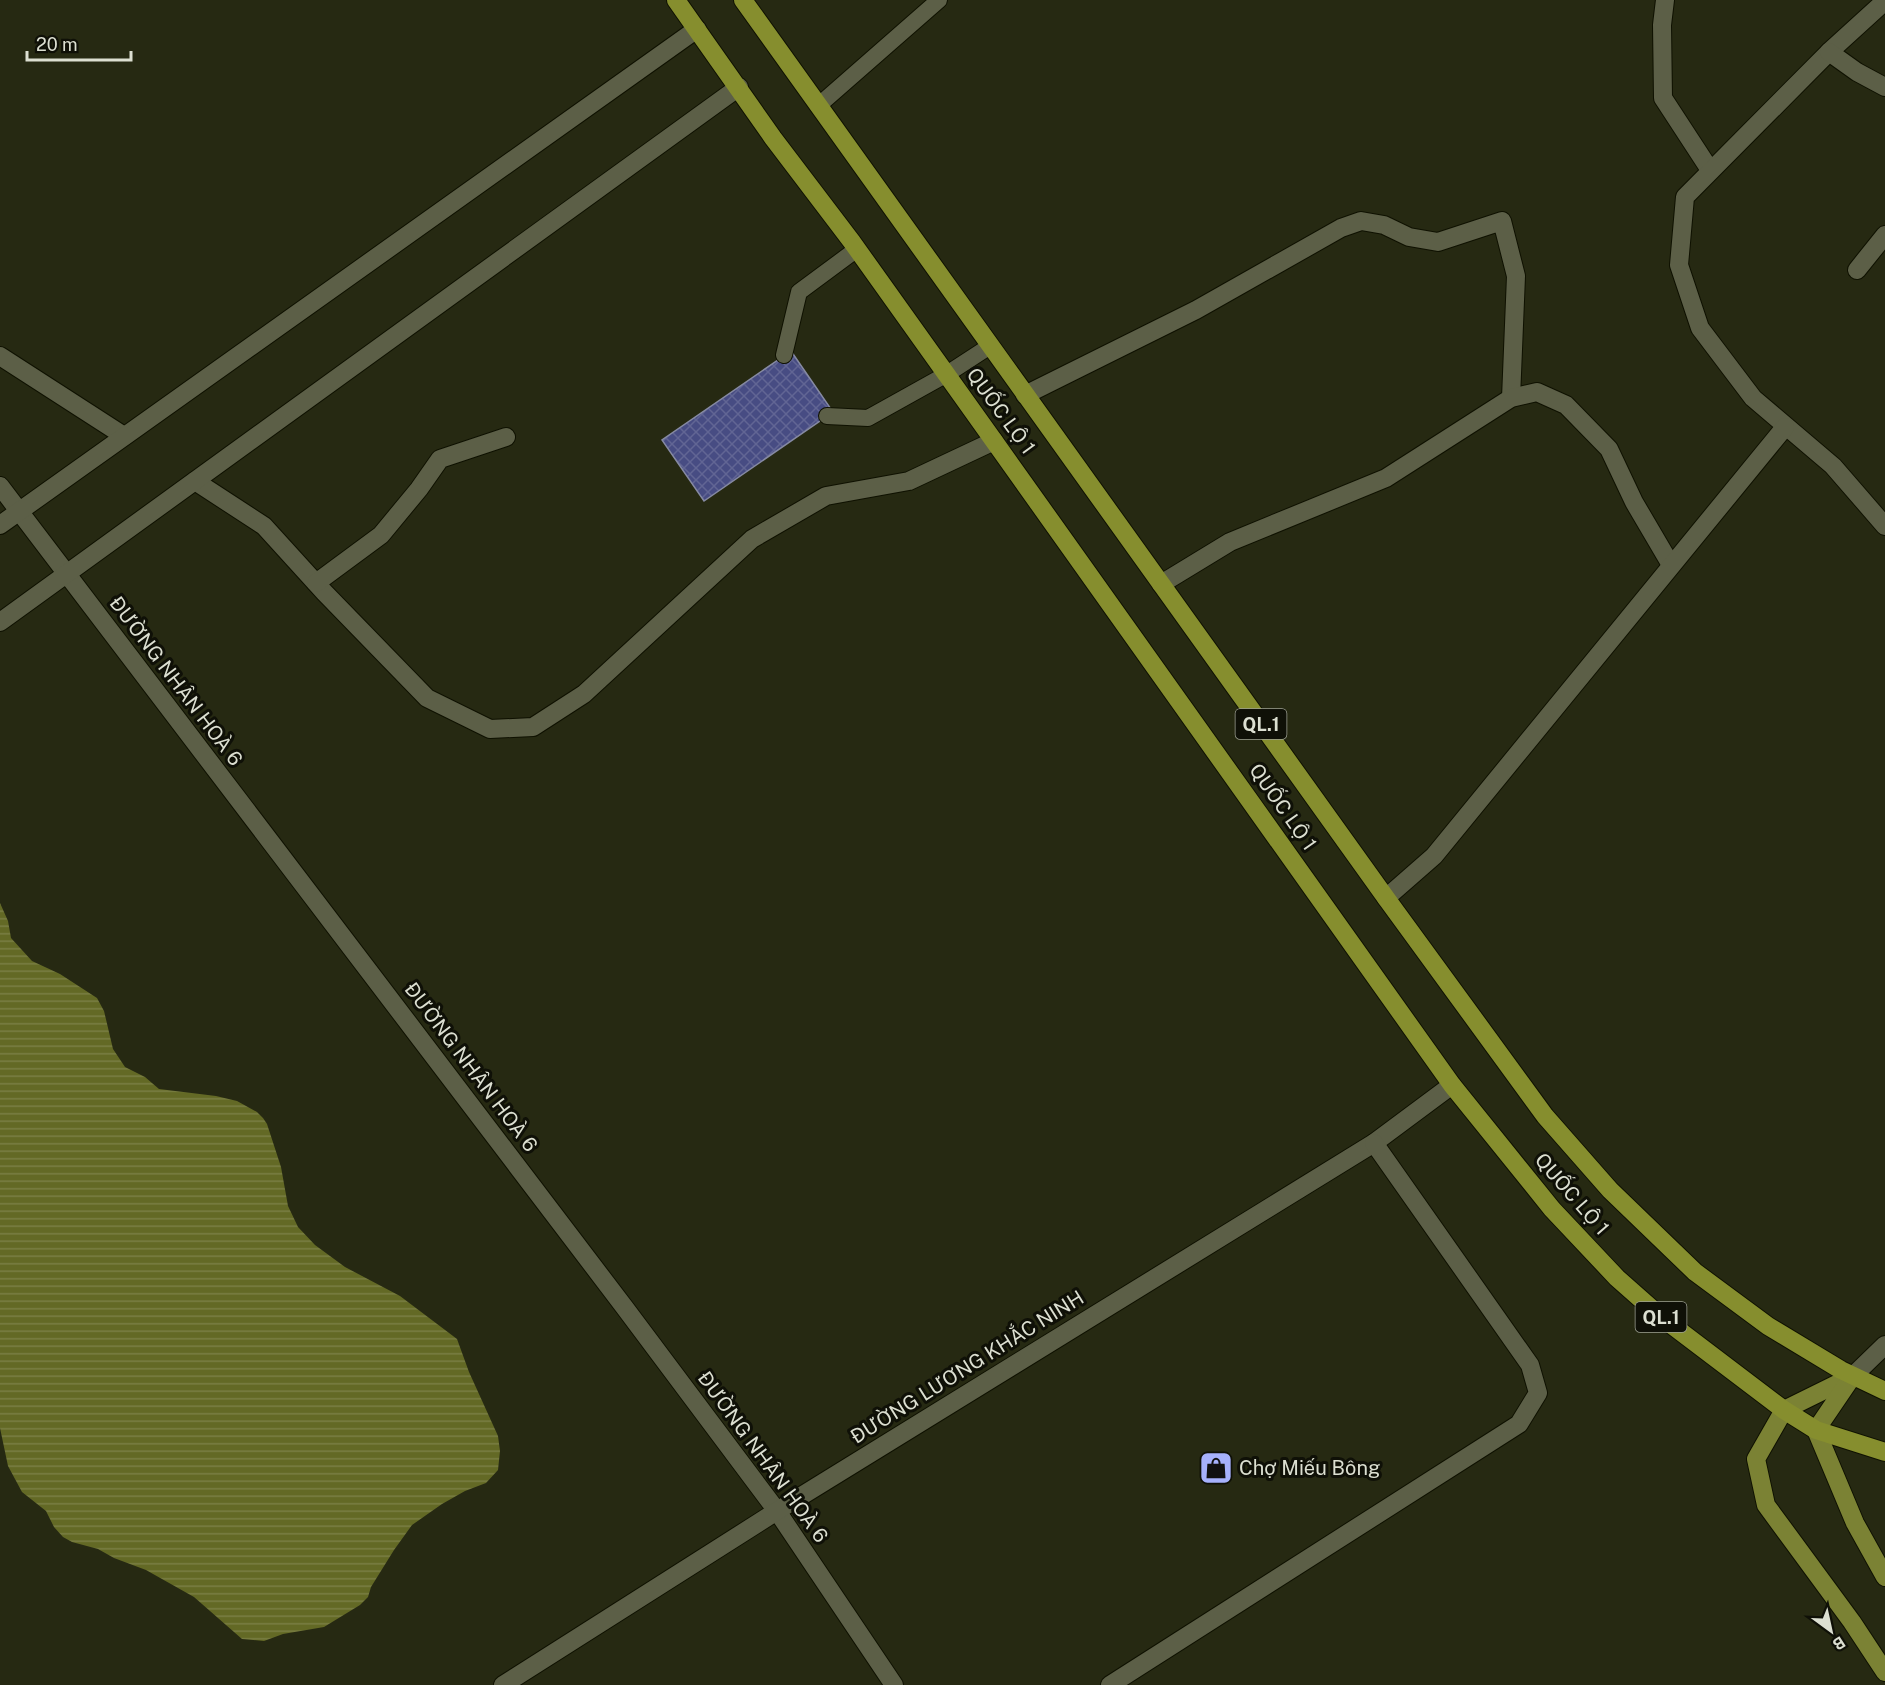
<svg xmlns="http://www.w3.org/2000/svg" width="1885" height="1685" font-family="'Public Sans',sans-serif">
	<defs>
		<pattern id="water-rules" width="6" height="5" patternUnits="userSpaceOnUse" patternTransform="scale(1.5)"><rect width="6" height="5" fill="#636925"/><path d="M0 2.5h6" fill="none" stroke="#797e44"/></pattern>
		<pattern id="building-cross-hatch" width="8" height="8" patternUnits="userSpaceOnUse" patternTransform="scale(1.5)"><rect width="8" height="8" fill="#474c83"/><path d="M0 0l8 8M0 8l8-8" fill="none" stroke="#616594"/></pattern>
	</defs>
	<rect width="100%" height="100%" fill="#262912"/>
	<polygon fill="url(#water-rules)" points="0,903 8,921 11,938 32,961 60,974 97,998 104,1011 113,1049 125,1067 145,1077 159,1089 216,1096 237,1101 257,1112 263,1118 267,1124 281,1167 288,1206 298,1227 315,1245 345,1267 400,1296 457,1339 469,1372 498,1436 500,1451 498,1470 486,1483 465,1491 442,1504 412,1525 394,1550 371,1587 368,1597 360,1605 324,1627 283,1634 264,1641 242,1639 194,1597 146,1570 114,1558 98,1549 72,1542 63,1537 54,1527 46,1511 22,1492 8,1466 0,1428"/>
	<polygon fill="url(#building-cross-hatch)" stroke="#868aa3" stroke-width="1.5" points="791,351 833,412 704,501 662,440"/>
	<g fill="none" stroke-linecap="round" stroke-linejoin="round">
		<g stroke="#0f1100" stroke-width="18">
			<g id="service">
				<polyline points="818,106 939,0"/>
				<polyline points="784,355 799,292 857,249"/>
				<polyline points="827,416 868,418 947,374 990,346"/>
			</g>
		</g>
		<g stroke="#0f1100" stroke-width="20">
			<g id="minor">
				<polyline points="1665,0 1662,25 1663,98 1710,170"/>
				<polyline points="1885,1 1829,52 1685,197 1679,265 1700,328 1753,398 1833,466 1885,526"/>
				<polyline points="1829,52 1857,72 1885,87"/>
				<polyline points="1857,270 1885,235"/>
				<polyline points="0,356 124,436"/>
				<polyline points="1025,395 1196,310 1341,228 1361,221 1384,225 1409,237 1438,242 1502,221 1516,276 1511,398"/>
				<polyline points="195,481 264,526 324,592 427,698 490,729 533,727 584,694 752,539 826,496 909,481 994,441"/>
				<polyline points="0,486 625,1308 777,1511 894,1685"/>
				<polyline points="316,583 381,535 419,489 440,459 506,437"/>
				<polyline points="1161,584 1230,542 1386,478 1511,398 1537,392 1566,405 1609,449 1634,502 1671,565"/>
				<polyline points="1386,898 1434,856 1785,427"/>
				<polyline points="1853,1376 1885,1345"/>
				<polyline points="503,1685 777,1511 1374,1143 1452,1085"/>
				<polyline points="1110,1685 1519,1424 1538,1393 1530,1365 1374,1143"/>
			</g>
		</g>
		<g stroke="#0f1100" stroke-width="20">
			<g id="tertiary">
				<polyline points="0,525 697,29"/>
				<polyline points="0,622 739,87"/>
			</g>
		</g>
		<g stroke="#0f1100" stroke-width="20">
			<g id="primary">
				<polyline points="1853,1376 1784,1410 1756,1459 1766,1505 1852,1622 1885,1672"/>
				<polyline points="1852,1377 1816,1430 1855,1523 1885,1577"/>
			</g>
		</g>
		<g stroke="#0f1100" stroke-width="20">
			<g id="trunk">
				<polyline points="676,0 773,138 852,242 994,441 1452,1085 1552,1209 1617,1278 1660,1316 1784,1410 1816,1430 1885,1452"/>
				<polyline points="743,0 1386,898 1545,1116 1610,1190 1695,1272 1768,1326 1841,1370 1885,1391"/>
			</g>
		</g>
		<use href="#service" stroke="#5c5f47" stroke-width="16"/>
		<use href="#minor" stroke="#5c5f47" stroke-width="18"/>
		<use href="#tertiary" stroke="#5c5f47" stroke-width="18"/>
		<use href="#primary" stroke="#7b8234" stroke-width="18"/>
		<use href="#trunk" stroke="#868e2e" stroke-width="18"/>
	</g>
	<defs>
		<g id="shop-square" transform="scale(1.725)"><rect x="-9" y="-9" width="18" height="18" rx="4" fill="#a6b1fc" stroke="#0f1007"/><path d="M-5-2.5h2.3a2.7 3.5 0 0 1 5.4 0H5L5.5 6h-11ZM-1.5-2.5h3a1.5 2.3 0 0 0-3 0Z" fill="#111"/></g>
	</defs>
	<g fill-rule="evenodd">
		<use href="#shop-square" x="1216" y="1468"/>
	</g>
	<g text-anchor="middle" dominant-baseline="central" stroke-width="6" stroke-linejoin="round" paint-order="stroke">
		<g fill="#0f1007" stroke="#9ea194" stroke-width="1.5">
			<rect x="1235.5" y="709" width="51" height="30" rx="4.5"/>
			<rect x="1635.5" y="1302" width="51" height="30" rx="4.5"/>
		</g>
		<g font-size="18" font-weight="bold" fill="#dcdfd1">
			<text x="1261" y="724">QL.1</text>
			<text x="1661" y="1317">QL.1</text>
		</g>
		<g font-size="20" fill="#dcdfd1" stroke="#0f1007">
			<text transform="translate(1001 411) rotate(54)">QUỐC LỘ 1</text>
			<text transform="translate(176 681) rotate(53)">ĐƯỜNG NHÂN HOÀ 6</text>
			<text transform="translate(1283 807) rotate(55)">QUỐC LỘ 1</text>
			<text transform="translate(471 1067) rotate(53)">ĐƯỜNG NHÂN HOÀ 6</text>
			<text transform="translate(1572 1194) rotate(49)">QUỐC LỘ 1</text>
			<text transform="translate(967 1367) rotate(-32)">ĐƯỜNG LƯƠNG KHẮC NINH</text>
			<text transform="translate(763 1457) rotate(54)">ĐƯỜNG NHÂN HOÀ 6</text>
		</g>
		<g font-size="20" fill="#dcdfd1" stroke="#0f1007" text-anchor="start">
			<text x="1239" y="1468">Chợ Miếu Bông</text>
		</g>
	</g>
	<g transform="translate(1831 1631) rotate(147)" stroke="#0f1007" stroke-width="4.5" paint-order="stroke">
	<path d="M0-4.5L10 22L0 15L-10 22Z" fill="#dcdfd1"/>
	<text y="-9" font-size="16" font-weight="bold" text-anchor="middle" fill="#dcdfd1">B</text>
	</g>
	<path d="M27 51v9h104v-9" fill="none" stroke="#dcdfd1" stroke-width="3"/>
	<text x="36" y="51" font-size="18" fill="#dcdfd1" stroke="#0f1007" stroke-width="4.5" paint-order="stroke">20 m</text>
</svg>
